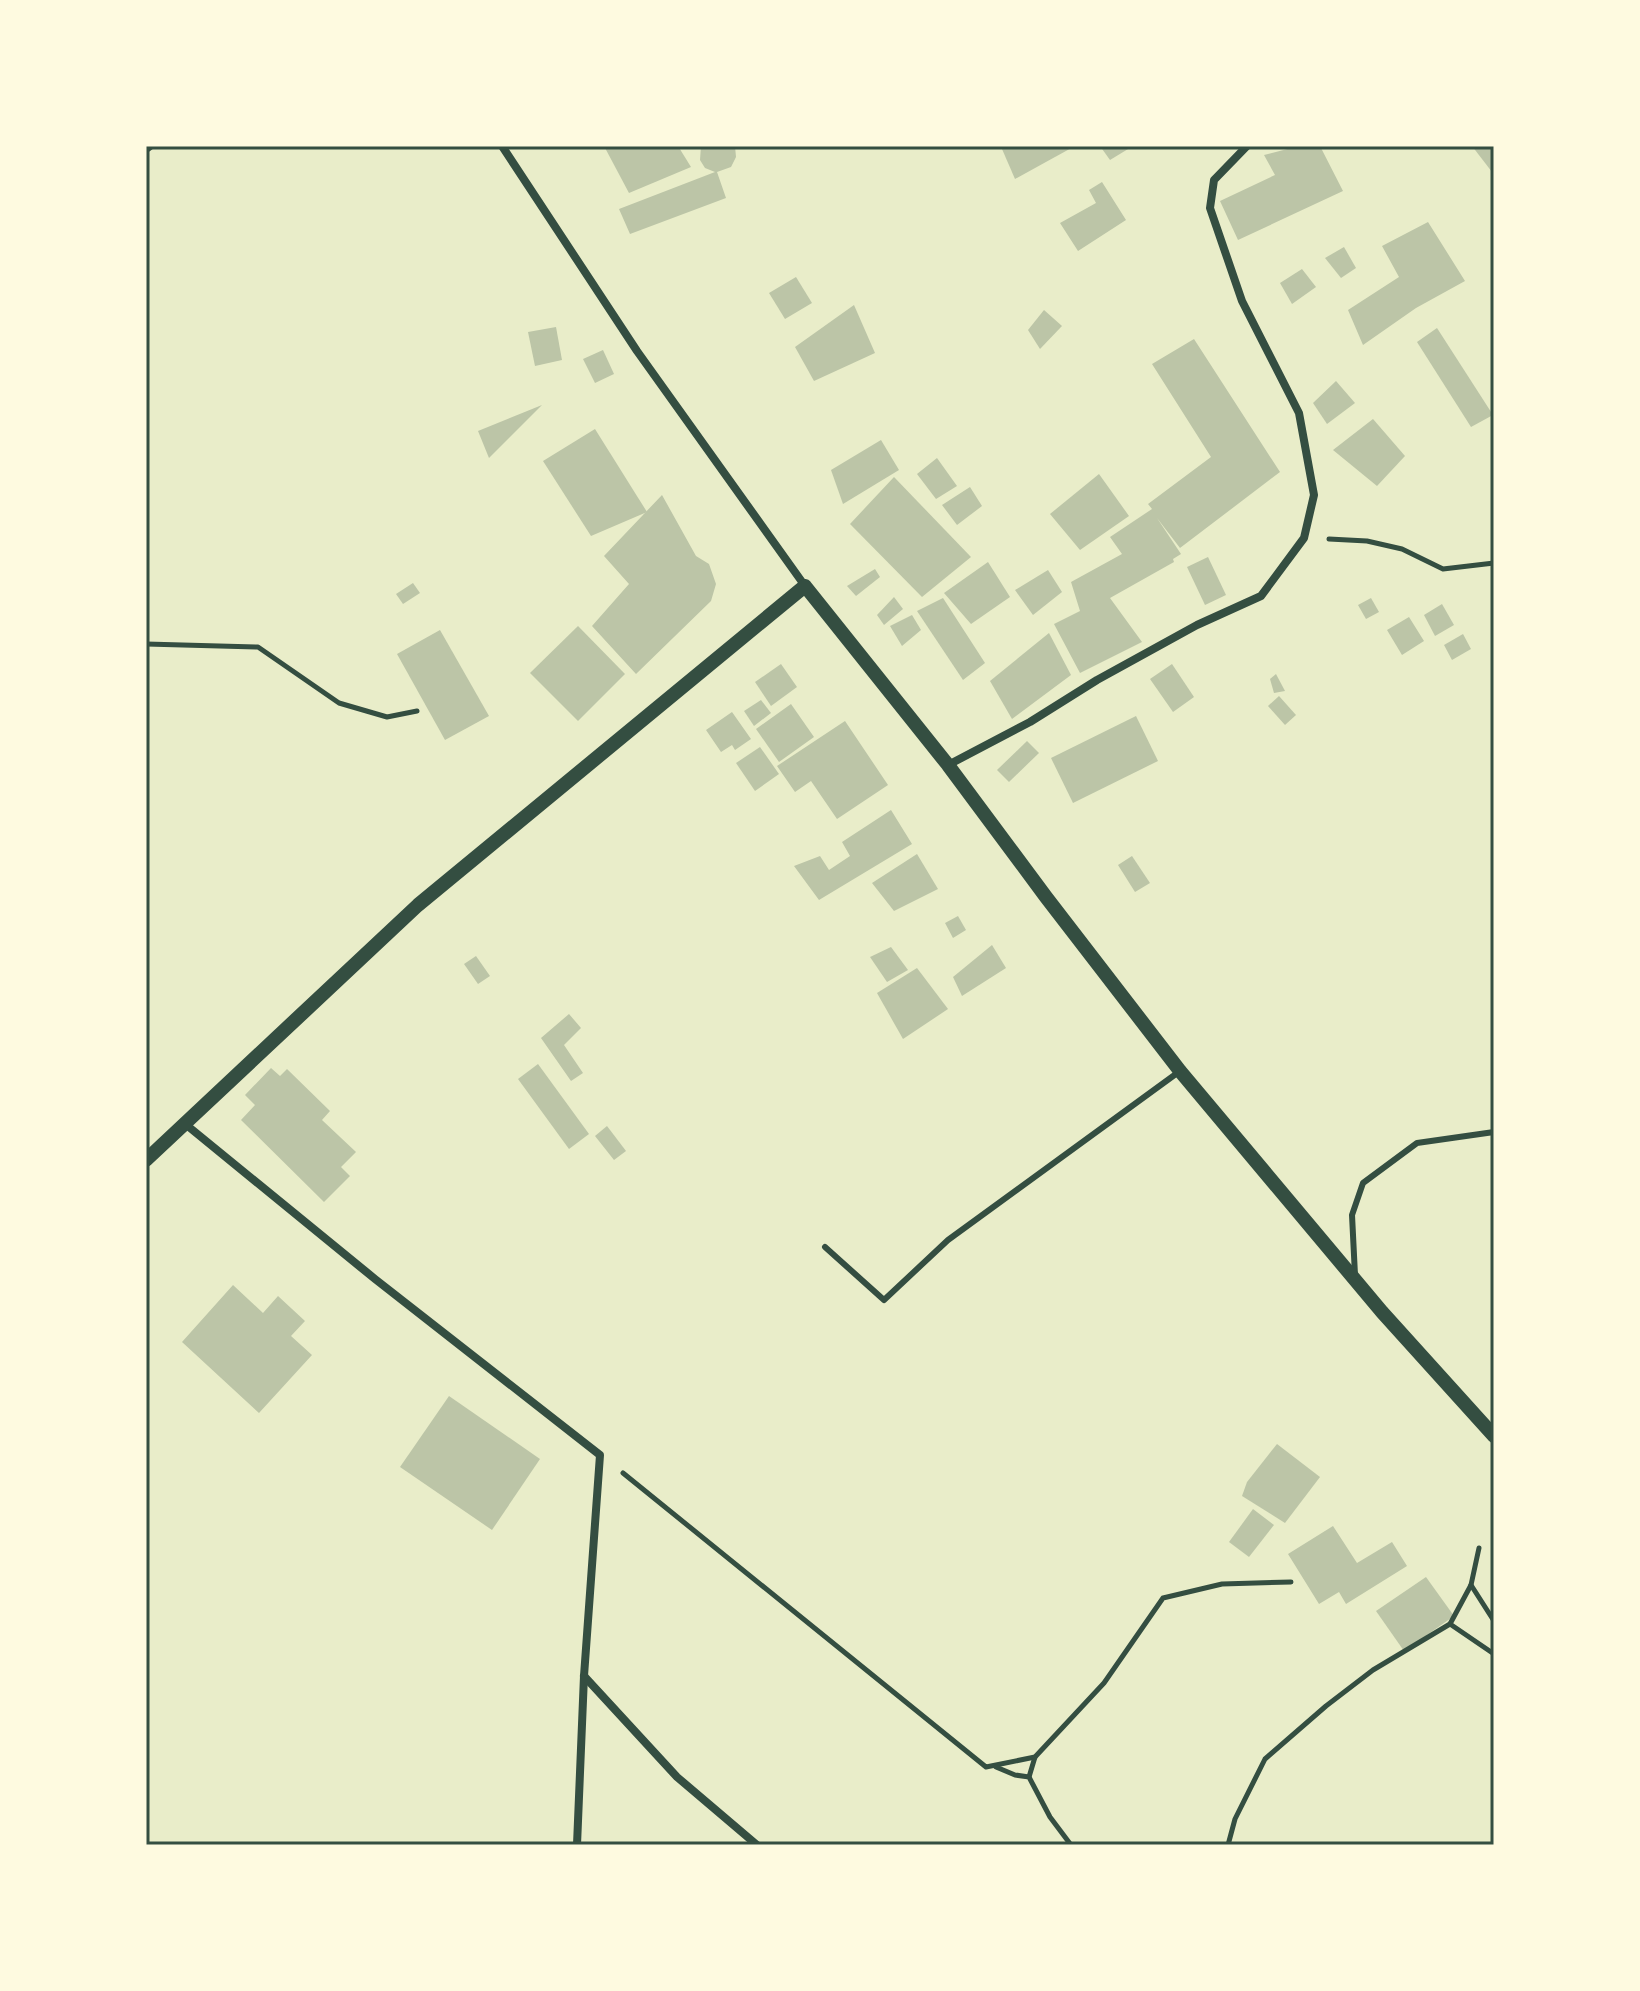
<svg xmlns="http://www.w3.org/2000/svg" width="1640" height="1991" font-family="'Fira Sans Condensed',sans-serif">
	<rect width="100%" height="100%" fill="#e9edc9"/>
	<g fill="#bcc5a7">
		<polygon points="604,146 678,146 691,167 629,193"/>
		<polygon points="701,146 735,146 736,157 731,167 717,172 726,198 630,234 619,209 715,172 705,168 700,160"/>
		<polygon points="1008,146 1075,146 1015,179 1002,149"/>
		<polygon points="1100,146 1133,146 1110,160"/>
		<polygon points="1299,146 1320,146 1343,191 1238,240 1220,201 1275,175 1264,155"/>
		<polygon points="1472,146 1494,146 1494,170 1492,172"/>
		<polygon points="1102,182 1126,220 1078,251 1060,223 1096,203 1089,190"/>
		<polygon points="1428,222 1465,281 1416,308 1363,345 1348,310 1399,277 1382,246"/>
		<polygon points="1344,247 1356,268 1341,278 1325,258"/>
		<polygon points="1302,269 1316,287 1292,304 1280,283"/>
		<polygon points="796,277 812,303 785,319 769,293"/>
		<polygon points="854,305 875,353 814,381 795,347"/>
		<polygon points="1044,310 1062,326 1040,349 1028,330"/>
		<polygon points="556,327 562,360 535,366 528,332"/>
		<polygon points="1437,328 1493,415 1471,427 1417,342"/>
		<polygon points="1194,339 1280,472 1180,548 1157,518 1181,554 1173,559 1174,562 1110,598 1142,642 1080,673 1054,624 1080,611 1071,582 1122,554 1110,537 1152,509 1148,504 1211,457 1152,364"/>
		<polygon points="603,350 614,374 595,383 583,359"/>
		<polygon points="1336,381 1355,403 1327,424 1313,403"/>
		<polygon points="542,405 489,458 478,431"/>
		<polygon points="1373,419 1405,456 1377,486 1333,450"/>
		<polygon points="595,429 647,512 591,536 543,461"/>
		<polygon points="881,440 899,470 843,504 831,470"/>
		<polygon points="937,458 957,486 936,499 917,474"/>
		<polygon points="1099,474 1129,516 1080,550 1050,514"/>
		<polygon points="894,477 971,557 922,597 850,524"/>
		<polygon points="970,487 982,506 957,525 942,505"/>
		<polygon points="662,495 696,556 709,564 716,584 711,601 636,674 592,626 629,584 604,556"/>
		<polygon points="1208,557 1226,595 1205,605 1187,567"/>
		<polygon points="988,562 1010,597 971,624 944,593"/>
		<polygon points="875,569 880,577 856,596 847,586"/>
		<polygon points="1048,570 1062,592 1033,615 1015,590"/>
		<polygon points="413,583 420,593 403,604 396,594"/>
		<polygon points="894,597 903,609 884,625 877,615"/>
		<polygon points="943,598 985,663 963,680 917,611"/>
		<polygon points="1371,598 1379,612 1366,619 1358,605"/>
		<polygon points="1442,604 1454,625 1435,636 1424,615"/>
		<polygon points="912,615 921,630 902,646 890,626"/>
		<polygon points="1409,617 1424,641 1402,655 1387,630"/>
		<polygon points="578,626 625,674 578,721 530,673"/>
		<polygon points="440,630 489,716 445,740 397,654"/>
		<polygon points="1049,633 1071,675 1012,719 990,681"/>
		<polygon points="1463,634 1471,649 1452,660 1444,645"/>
		<polygon points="781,664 797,687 771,706 755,682"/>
		<polygon points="1172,664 1194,697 1173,712 1150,679"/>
		<polygon points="1276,674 1285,691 1274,693 1270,679"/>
		<polygon points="1279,696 1296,715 1285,725 1268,706"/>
		<polygon points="761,700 771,713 754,726 744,711"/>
		<polygon points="791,704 814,737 779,762 756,729"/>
		<polygon points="732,712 751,739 735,750 732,745 721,752 706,730"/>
		<polygon points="1136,716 1158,761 1073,803 1051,758"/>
		<polygon points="845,721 888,785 837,819 811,781 795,792 777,766"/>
		<polygon points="1027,741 1039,753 1009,782 997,770"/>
		<polygon points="760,747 779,774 755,791 736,763"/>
		<polygon points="891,810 912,844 819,900 794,866 820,856 829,870 850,856 842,842"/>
		<polygon points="917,854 938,889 894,911 872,883"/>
		<polygon points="1132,856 1150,883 1135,892 1118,865"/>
		<polygon points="958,916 966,930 953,938 945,923"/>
		<polygon points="992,945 1006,968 962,996 953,977"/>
		<polygon points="891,947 908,970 887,982 870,957"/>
		<polygon points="476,956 490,976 478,984 464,964"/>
		<polygon points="917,968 948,1009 903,1039 877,993"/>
		<polygon points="569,1014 581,1028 564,1045 583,1073 571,1081 541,1038"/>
		<polygon points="538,1064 589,1134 569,1149 518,1079"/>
		<polygon points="271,1068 280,1076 287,1069 330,1111 322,1120 356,1152 341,1167 350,1176 324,1202 241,1120 255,1105 245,1095"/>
		<polygon points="607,1126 626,1151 614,1160 595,1136"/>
		<polygon points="233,1285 263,1313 278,1296 305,1321 291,1336 312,1355 259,1413 182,1342"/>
		<polygon points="449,1396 540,1459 492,1530 400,1467"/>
		<polygon points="1277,1444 1320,1477 1285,1523 1242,1496 1247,1482"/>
		<polygon points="1253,1509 1274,1525 1249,1557 1229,1542"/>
		<polygon points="1333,1526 1357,1563 1392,1542 1407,1566 1346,1604 1339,1592 1319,1604 1288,1554"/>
		<polygon points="1426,1577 1454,1616 1404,1651 1376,1611"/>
	</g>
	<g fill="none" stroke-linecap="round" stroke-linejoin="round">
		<g stroke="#344e41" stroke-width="5">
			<polyline points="1329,539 1367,541 1402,549 1443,569 1494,563"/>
			<polyline points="146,644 258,647 339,703 387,717 417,711"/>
			<polyline points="623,1473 986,1767 1035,1757 1104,1683 1163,1598 1222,1584 1291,1582"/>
			<polyline points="1471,1585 1494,1621"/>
			<polyline points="1450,1624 1494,1654"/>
			<polyline points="996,1767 1015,1775 1029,1777 1050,1817 1071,1845"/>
			<polyline points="1029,1777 1035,1757"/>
			<polyline points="1228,1845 1235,1819 1265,1759 1326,1706 1373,1670 1450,1624 1471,1585 1479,1548"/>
		</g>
		<g stroke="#344e41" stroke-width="6">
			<polyline points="825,1247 884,1300 948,1240 1180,1071"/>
			<polyline points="1355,1275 1352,1215 1363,1183 1417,1143 1494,1132"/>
		</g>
		<g stroke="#344e41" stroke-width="8">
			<polyline points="502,146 637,351 805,586"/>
			<polyline points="146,149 150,146"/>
			<polyline points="948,765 1030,722 1097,680 1197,625 1261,596 1304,538 1314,495 1299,413 1242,301 1210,208 1214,180 1247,146"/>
			<polyline points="184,1123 375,1279 600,1455 584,1676 577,1845"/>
			<polyline points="584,1676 677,1777 757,1845"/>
		</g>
		<polyline stroke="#344e41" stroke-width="14" points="146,1160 418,905 805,586 948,765 1046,897 1180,1071 1382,1312 1494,1436"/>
	</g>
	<rect width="1640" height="1991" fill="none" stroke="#fefae0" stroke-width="296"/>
	<rect x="148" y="148" width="1344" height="1695" fill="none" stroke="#344e41" stroke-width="3"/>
</svg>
